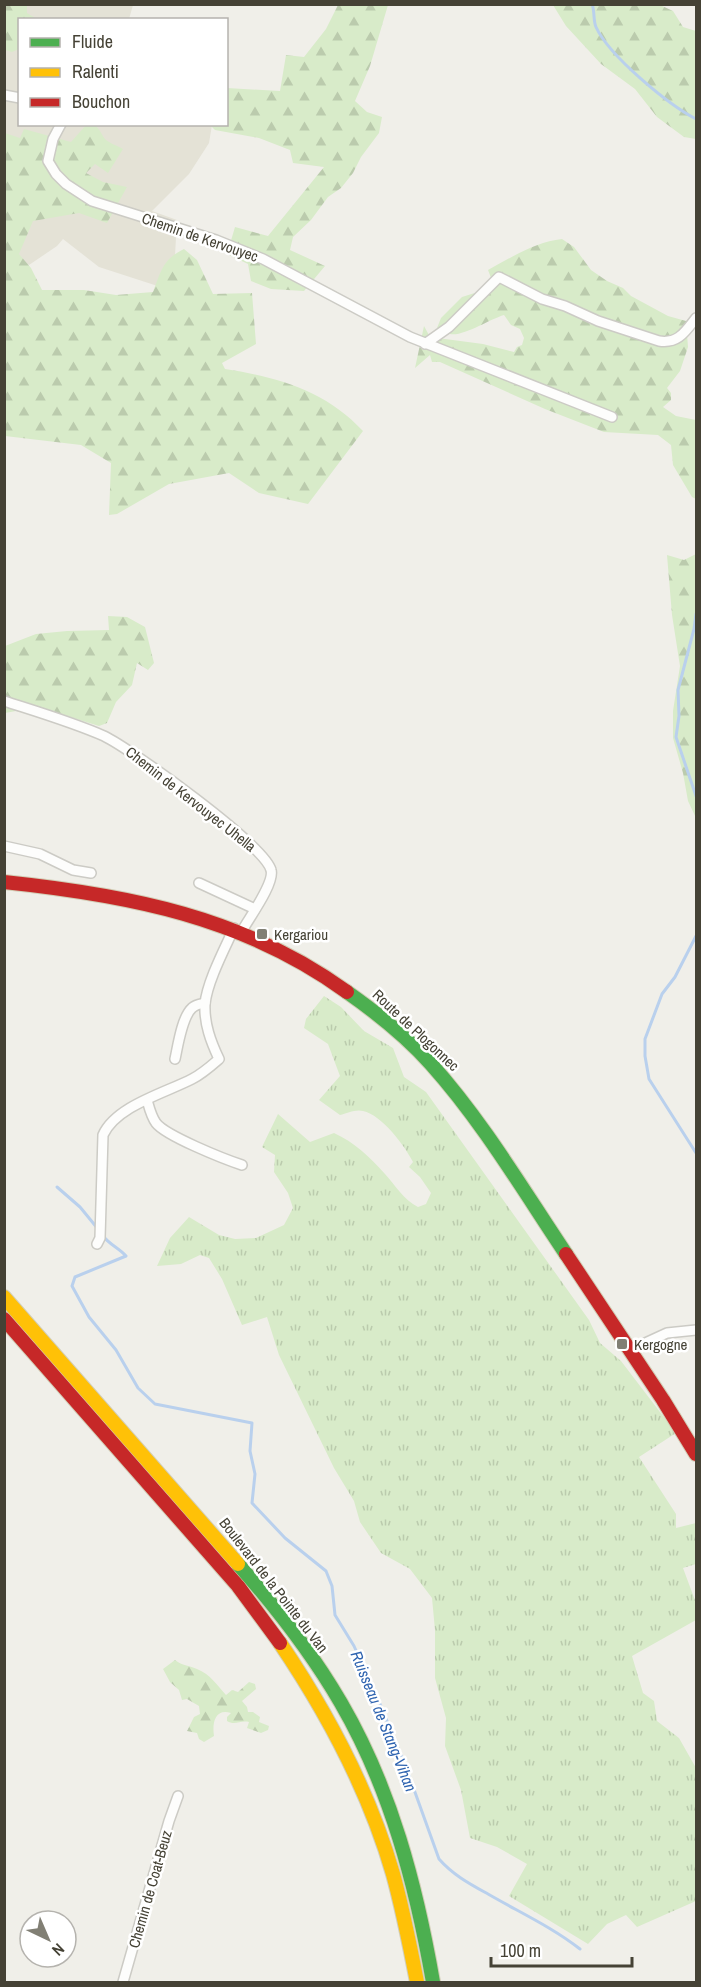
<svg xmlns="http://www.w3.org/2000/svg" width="701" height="1987" font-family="'Archivo Narrow',sans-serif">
	<defs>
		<pattern id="grass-tufts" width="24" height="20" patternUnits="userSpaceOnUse" patternTransform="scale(1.5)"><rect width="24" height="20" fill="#d8ebc9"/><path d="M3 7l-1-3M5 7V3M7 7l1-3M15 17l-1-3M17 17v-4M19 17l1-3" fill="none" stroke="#bbcbad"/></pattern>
		<pattern id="forest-firs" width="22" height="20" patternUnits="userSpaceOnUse" patternTransform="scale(1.5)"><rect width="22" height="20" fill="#d8ebc9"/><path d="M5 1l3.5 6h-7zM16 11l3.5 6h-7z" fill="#bbcbad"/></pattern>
	</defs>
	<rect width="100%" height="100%" fill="#f0efe9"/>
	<polygon fill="#e4e2d6" points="5,5 133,5 129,19 20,20 20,124 212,125 209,143 189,174 152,211 177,220 173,291 99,267 63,239 57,246 29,265 5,251"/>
	<path fill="url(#grass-tufts)" d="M 324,996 L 341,1007 L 364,1031 L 393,1048 L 404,1077 L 426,1092 L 589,1320 L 600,1343 L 621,1361 L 676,1433 L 639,1457 L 676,1514 L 676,1528 L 696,1523 L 696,1564 L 683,1568 L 696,1603 L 696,1620 L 632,1656 L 643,1693 L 654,1701 L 657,1721 L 679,1738 L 696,1768 L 696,1901 L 637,1927 L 626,1915 L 607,1924 L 588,1944 L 509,1896 L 527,1864 L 497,1847 L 470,1838 L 461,1790 L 445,1746 L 446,1718 L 435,1678 L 435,1630 L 432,1598 L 410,1569 L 381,1553 L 360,1522 L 354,1501 L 334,1468 L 279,1355 L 267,1317 L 242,1325 L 222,1279 L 209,1258 L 200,1255 L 181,1264 L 157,1266 L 170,1238 L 189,1217 L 219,1235 L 235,1239 L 256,1238 L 284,1225 L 293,1208 L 288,1193 L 274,1172 L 275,1155 L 262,1147 L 278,1114 L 310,1142 L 334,1133 C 354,1142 370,1157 385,1174 C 395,1185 404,1200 418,1207 L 426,1204 L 431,1193 L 420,1177 L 409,1167 L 413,1162 C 405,1146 382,1115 363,1111 C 356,1109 347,1113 340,1115 L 319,1100 L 340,1076 L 328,1044 L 304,1028 L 306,1019 Z"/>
	<g fill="url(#forest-firs)">
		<polygon points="5,4 27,5 27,13 37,19 20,20 19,49 12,52 5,50"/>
		<polygon points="338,5 388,5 370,66 355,101 367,112 382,117 379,133 361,157 353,173 341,188 328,197 311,220 293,237 290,250 325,266 304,291 271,289 251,281 248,264 227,254 235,227 268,236 324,167 293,163 290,150 259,138 215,130 210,125 226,124 227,88 280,91 286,55 304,57 326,29"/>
		<polygon points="553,5 660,5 673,11 683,27 696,31 696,139 684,137 657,117 635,89 601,64 566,26"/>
		<path d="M 87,124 C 100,125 99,131 105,139 C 109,143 118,146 123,149 L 108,173 L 95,164 L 86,173 L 103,182 L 127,187 L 107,223 L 79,213 L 33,221 L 19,254 L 31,268 L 42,290 L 84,290 L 116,295 L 153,292 C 161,271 163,259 184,249 L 197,260 L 213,294 L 252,293 L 256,344 L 222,363 L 225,369 C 278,377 326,391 363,431 L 308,504 L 259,493 L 229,473 L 169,484 L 117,514 L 109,515 L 111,463 L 81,445 L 5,436 L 5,133 L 20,138 L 24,129 L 71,142 Z"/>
		<path d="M 562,239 L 574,247 L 591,270 L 607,281 L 623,288 L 631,296 L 668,316 L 686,321 L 688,347 L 680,371 L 667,388 L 671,393 L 671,400 L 663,407 L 676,416 L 696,420 L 696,499 L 692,497 L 673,465 L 671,445 L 658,435 L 604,432 L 545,409 L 440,362 L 432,362 L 430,355 L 415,368 L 424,326 L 430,337 L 483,344 L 514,352 L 517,347 L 522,345 L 524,338 L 520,329 L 511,325 L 504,315 C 490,319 463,337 450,334 C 446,333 441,330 437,328 L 441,318 L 462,297 L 481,291 L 493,283 L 488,270 C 512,257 535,242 562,239 Z"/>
		<polygon points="696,554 696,818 688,801 683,773 673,738 673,711 680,666 672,615 667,555 684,560"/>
		<polygon points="108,616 127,617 145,627 154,663 148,670 137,663 132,685 116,702 107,723 99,726 38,707 30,713 16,711 5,713 5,646 36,634 67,631 109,630"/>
		<path d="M 175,1660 C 183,1666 188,1665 197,1669 C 210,1674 217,1685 226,1695 L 232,1690 L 238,1692 L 249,1682 L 255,1684 L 256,1689 L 242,1701 L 247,1707 L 248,1712 L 253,1712 L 260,1717 L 259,1722 L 269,1726 L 268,1730 L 261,1733 L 247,1728 L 249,1722 C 240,1720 235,1726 227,1721 L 227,1717 L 231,1713 C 215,1708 212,1723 214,1736 L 204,1742 L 199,1739 L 197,1733 L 187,1731 L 194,1717 L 200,1714 L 199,1706 L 187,1699 L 182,1700 L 179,1690 L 170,1682 L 163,1669 Z"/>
	</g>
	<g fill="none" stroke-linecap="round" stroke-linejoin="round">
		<g stroke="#b9d0ed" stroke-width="3">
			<path d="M 592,4 C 595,12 593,20 596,27 C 609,56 669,105 696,119"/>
			<polyline points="696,614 694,629 678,690 679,716 676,737 696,796"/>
			<polyline points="696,936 675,977 662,994 645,1039 645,1056 649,1079 696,1153"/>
			<polyline points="57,1187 80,1207 98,1229"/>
			<path d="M 103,1236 C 110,1245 119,1248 126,1256 L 75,1277 L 72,1286 L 89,1317 L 116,1350 L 138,1388 L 155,1404 L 252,1423 L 250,1451 L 255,1474 L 252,1503 L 285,1538 L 326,1571 L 332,1586 L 335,1615 L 354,1646 L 380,1704 L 407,1770 L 439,1859 C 453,1875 470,1884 488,1894 C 519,1912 552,1927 580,1949"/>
		</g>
		<g stroke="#cccbc5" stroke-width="12">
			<g id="street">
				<polyline points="4,95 20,98"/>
				<polyline points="61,124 53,139 48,161 56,174 66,184 92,201 216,240 263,259 410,337 612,417"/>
				<path d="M 425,344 L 449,327 L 499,277 L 542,299 L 565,306 L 598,321 L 659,341 C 678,344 685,332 696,318"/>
				<path d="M 4,701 C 38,712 72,722 104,736 C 131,749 265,845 271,870 C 275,883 249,918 242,931"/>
				<polyline points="4,846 40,854 73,870 91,873"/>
				<polyline points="199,883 255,909"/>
				<path d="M 175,1059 C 178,1045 182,1017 192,1008 C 196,1004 201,1004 205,1003"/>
				<path d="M 147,1100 C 149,1107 151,1116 156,1123 C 166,1136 224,1159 242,1165"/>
				<path d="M 97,1244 L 100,1238 L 103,1135 C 116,1106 165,1093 192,1079 C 202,1074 211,1066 219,1059 C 211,1042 204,1024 205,1004 C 207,982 225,948 234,928"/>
				<polyline points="630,1350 667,1333 696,1330"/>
				<polyline points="123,1982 169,1821 178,1796"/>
			</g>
		</g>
		<g stroke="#d2ceb6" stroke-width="16">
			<g id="fast">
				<path d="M 347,992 C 377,1013 406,1036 431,1064 C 483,1122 523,1190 566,1254"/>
				<path d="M 238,1564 C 276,1607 312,1653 341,1703 C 391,1789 416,1885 433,1982"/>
			</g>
		</g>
		<g stroke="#d2ceb6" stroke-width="16">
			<g id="slow">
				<polyline points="4,1297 238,1564"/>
				<path d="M 280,1643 C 328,1714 369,1791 393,1874 C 403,1910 410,1946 417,1982"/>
			</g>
		</g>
		<g stroke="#d2ceb6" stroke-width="16">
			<g id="jam">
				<path d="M 4,882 C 128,895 244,917 347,992"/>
				<polyline points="566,1254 663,1400 696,1454"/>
				<polyline points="4,1319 238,1586 280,1643"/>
			</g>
		</g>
		<use href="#street" stroke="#fdfdfc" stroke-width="9"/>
		<use href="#fast" stroke="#4caf50" stroke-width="14"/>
		<use href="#slow" stroke="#ffc107" stroke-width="14"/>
		<use href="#jam" stroke="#c62828" stroke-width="14"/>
	</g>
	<g fill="#817f74" stroke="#fff" stroke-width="2">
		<rect x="256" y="928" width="12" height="12" rx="3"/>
		<rect x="616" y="1338" width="12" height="12" rx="3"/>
	</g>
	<g text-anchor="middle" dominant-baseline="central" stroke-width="5" stroke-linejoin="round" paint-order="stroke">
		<g font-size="15" fill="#454235" stroke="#fff">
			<text transform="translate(200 237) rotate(19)">Chemin de Kervouyec</text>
			<text transform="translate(191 799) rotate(38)">Chemin de Kervouyec Uhella</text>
			<text transform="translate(416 1030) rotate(43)">Route de Plogonnec</text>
			<text transform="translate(274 1585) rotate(52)">Boulevard de la Pointe du Van</text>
			<text transform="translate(150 1889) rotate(-74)">Chemin de Coat-Beuz</text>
		</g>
		<g font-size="15" fill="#454235" stroke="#fff" text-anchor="start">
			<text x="274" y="934">Kergariou</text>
			<text x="634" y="1344">Kergogne</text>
		</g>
		<g font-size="16" font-style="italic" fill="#2f64b0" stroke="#fff">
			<text transform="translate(384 1721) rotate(68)">Ruisseau de Stang-Vihan</text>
		</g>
	</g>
	<rect width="701" height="1987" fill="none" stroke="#454235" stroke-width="12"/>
	<rect x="18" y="18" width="210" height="108" fill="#ffffff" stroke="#b5b3ae" stroke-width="1.5"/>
	<rect x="30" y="38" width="30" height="9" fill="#4caf50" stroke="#b5b3ae" stroke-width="1.5"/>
	<text x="72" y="48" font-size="18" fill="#454235">Fluide</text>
	<rect x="30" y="68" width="30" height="9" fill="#ffc107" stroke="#b5b3ae" stroke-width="1.5"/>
	<text x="72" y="78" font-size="18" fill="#454235">Ralenti</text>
	<rect x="30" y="98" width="30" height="9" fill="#c62828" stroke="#b5b3ae" stroke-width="1.5"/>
	<text x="72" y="108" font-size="18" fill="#454235">Bouchon</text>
	<g transform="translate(48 1939) rotate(136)"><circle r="28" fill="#ffffff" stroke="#b5b3ae" stroke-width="1.5"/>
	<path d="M0-4.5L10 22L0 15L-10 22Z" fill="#817f74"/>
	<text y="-9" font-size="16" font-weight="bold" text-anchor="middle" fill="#454235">N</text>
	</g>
	<path d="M491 1957v9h141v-9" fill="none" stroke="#454235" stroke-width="3"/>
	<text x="500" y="1957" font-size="18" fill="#454235" stroke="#ffffff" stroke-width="4.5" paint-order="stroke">100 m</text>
</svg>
